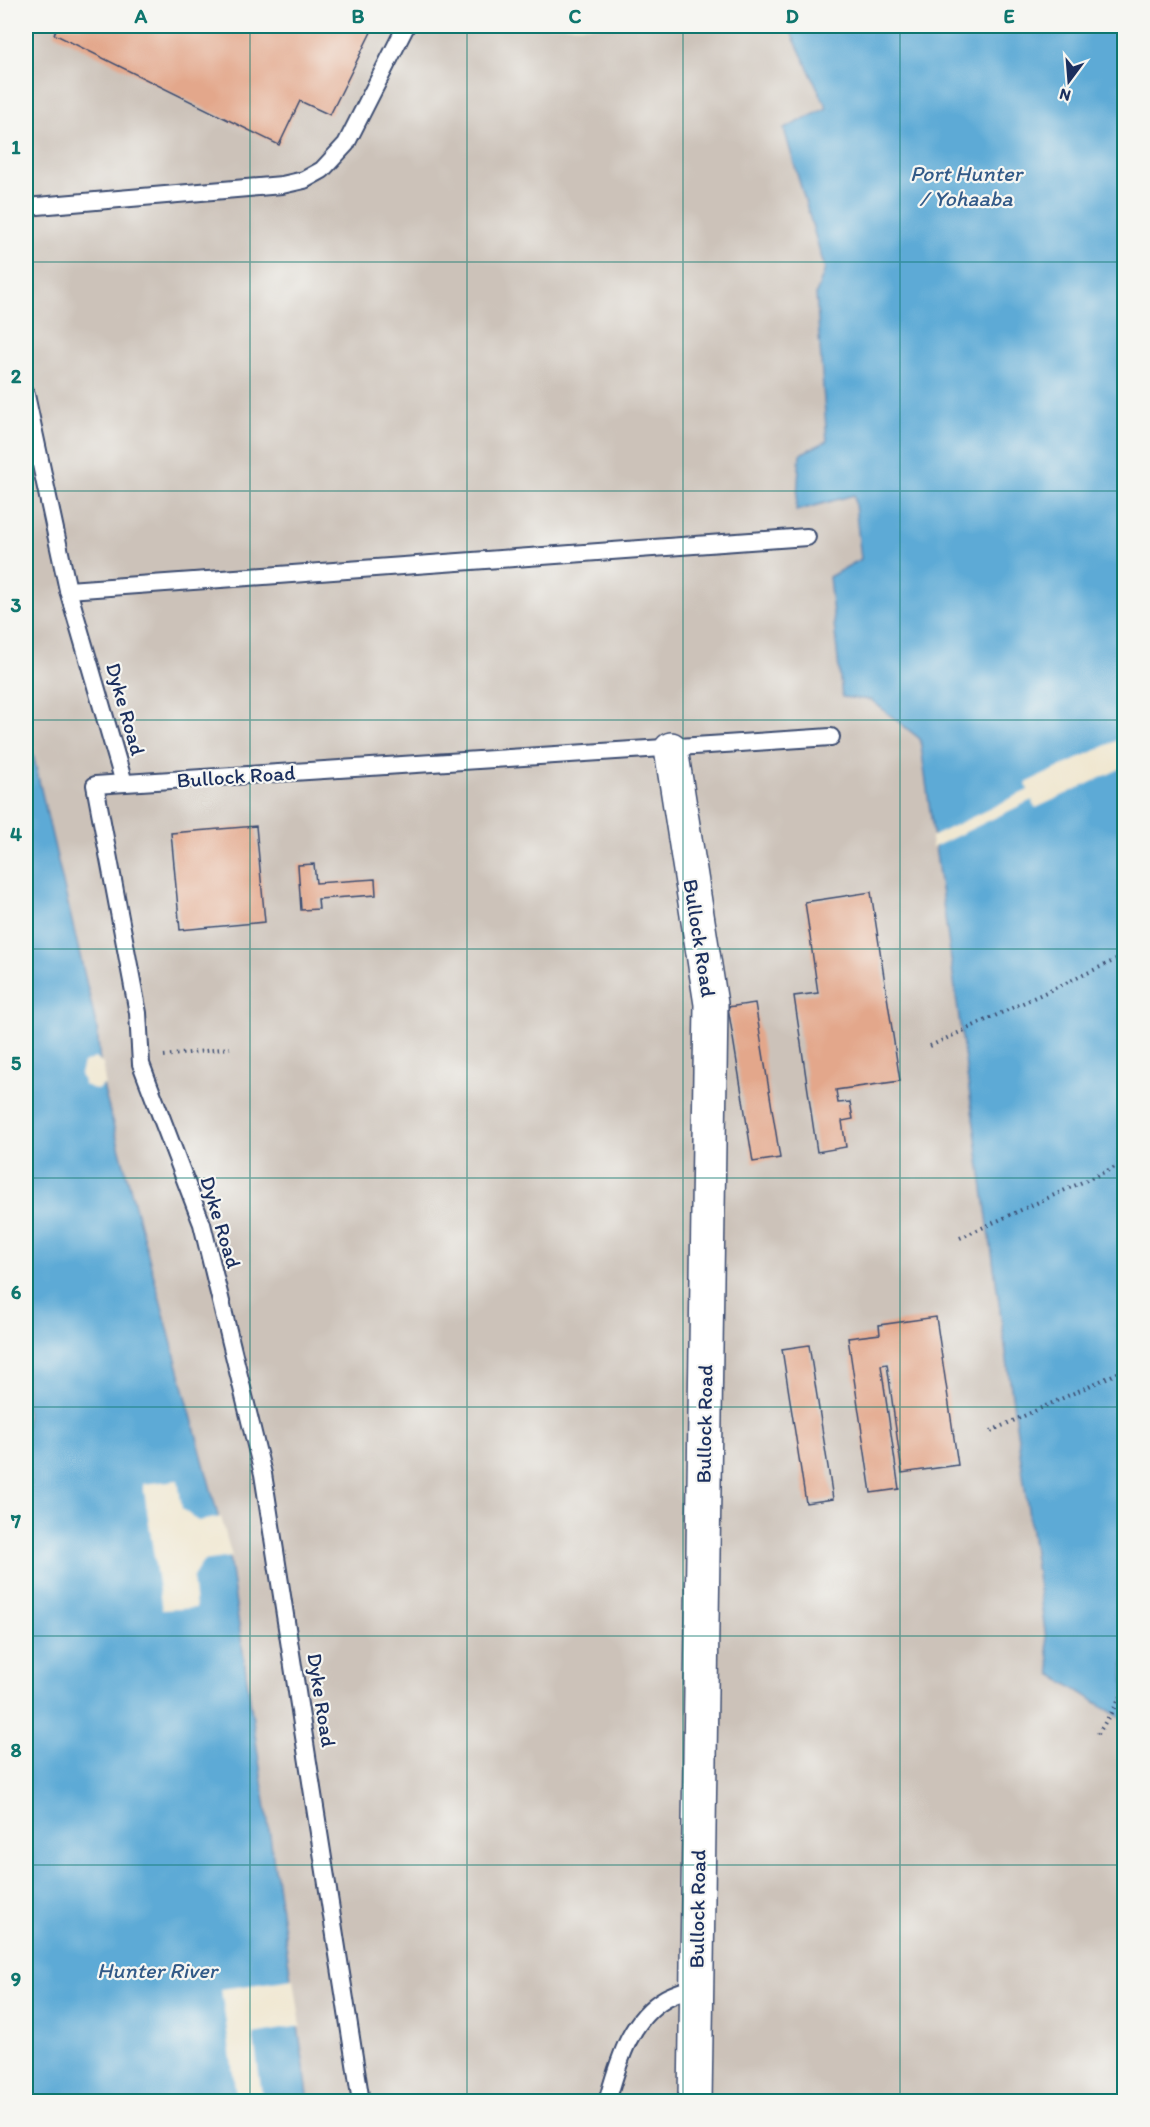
<svg xmlns="http://www.w3.org/2000/svg" width="1150" height="2127" font-family="Itim,sans-serif">
	<rect width="100%" height="100%" fill="#f6f6f2"/>
	<filter id="ink" filterUnits="userSpaceOnUse"><feTurbulence type="fractalNoise" baseFrequency=".0167" numOctaves="2"/><feDisplacementMap in="SourceGraphic" scale="12" xChannelSelector="R" yChannelSelector="G"/><feConvolveMatrix kernelMatrix="1 2 1 2 8 2 1 2 1" color-interpolation-filters="sRGB"/></filter>
	<filter id="wash" filterUnits="userSpaceOnUse"><feTurbulence type="fractalNoise" baseFrequency=".008" numOctaves="4" result="noise"/><feDisplacementMap in="SourceGraphic" scale="24" xChannelSelector="R" yChannelSelector="G"/><feGaussianBlur stdDeviation="1.35" result="paint"/><feColorMatrix in="noise" values="0 0 0 0 0 0 0 0 0 0 0 0 0 0 0 0 0 1.4 0 .05"/><feComposite in="paint" operator="in"/></filter>
	<g filter="url(#wash)">
		<rect width="100%" height="100%" fill="#f0e7d0"/>
		<polygon fill="#ccc2b9" points="26,26 788,26 827,108 784,129 825,269 816,294 827,441 797,511 854,495 861,560 842,696 871,700 920,739 1051,1674 1124,1720 1124,2101 309,2101 229,1557 105,1094 101,1076 97,1028 26,725"/>
		<g fill="#5daad6" stroke="#3c6c9a" stroke-width="1.5">
			<polygon points="788,26 1124,26 1124,1720 1051,1674 920,739 871,700 842,697 829,577 861,559 854,495 796,511 800,454 827,441 816,294 825,269 784,129 827,108"/>
			<polygon points="26,725 97,1028 101,1076 105,1094 229,1557 309,2101 26,2101"/>
		</g>
		<g fill="#f0e7d0">
			<polygon points="1124,737 1124,767 1036,808 1032,800 932,848 931,837 1028,790 1026,783"/>
			<polygon points="95,1058 103,1064 105,1084 97,1090 84,1085 80,1074 83,1063"/>
			<polygon points="178,1480 182,1509 198,1521 221,1517 232,1557 203,1561 193,1577 196,1608 162,1610 143,1484"/>
			<polygon points="294,1979 301,2026 253,2034 263,2101 237,2101 221,1989"/>
		</g>
		<g id="blocks">
			<g fill="#e3a78b">
				<polygon points="58,26 374,26 330,115 300,101 279,145 54,34"/>
				<polygon points="256,826 265,922 180,930 171,833"/>
				<polygon points="314,864 316,883 375,879 376,895 318,899 319,909 301,910 298,865"/>
				<polygon points="871,892 900,1081 836,1090 838,1103 850,1102 853,1119 842,1121 846,1147 817,1152 794,996 818,993 805,902"/>
				<polygon points="755,1003 780,1158 753,1162 728,1007"/>
				<polygon points="936,1317 958,1465 902,1473 887,1364 881,1365 899,1489 871,1493 848,1338 880,1334 879,1325"/>
				<polygon points="809,1345 833,1499 806,1503 782,1349"/>
			</g>
		</g>
	</g>
	<g filter="url(#ink)">
		<use href="#blocks" fill-opacity="0" stroke="#3b4b6f" stroke-width="1.5"/>
		<g fill="none" stroke-linecap="round" stroke-linejoin="round">
			<g stroke="#3b4b6f" stroke-width="20">
				<g id="service">
					<polyline points="26,207 282,185 304,180 322,170 346,144 406,26"/>
					<polyline points="26,395 68,590 124,783"/>
					<polyline points="68,590 807,537"/>
					<polyline points="361,2102 263,1474 202,1224 141,1064 138,1013 95,785 831,737"/>
					<path d="M 607,2102 C 618,2064 629,2019 666,1998 C 675,1993 687,1990 696,1986"/>
				</g>
			</g>
			<g stroke="#3b4b6f" stroke-width="36">
				<polyline id="minor" points="671,749 711,1004 695,2102"/>
			</g>
			<g stroke="#3b4b6f" stroke-width="4" stroke-dasharray="1.5 4.5" stroke-linecap="butt">
				<polyline points="930,1046 1124,956"/>
				<polyline points="164,1056 230,1048"/>
				<polyline points="960,1238 1124,1163"/>
				<polyline points="991,1431 1124,1370"/>
				<polyline points="1098,1734 1124,1692"/>
			</g>
			<use href="#service" stroke="#fff" stroke-width="16"/>
			<use href="#minor" stroke="#fff" stroke-width="33"/>
		</g>
	</g>
	<path fill="none" stroke="#0f766e" stroke-width="1.5" stroke-opacity="0.55" d="M 250,26 L 250,2102M 467,26 L 467,2102M 683,26 L 683,2102M 900,26 L 900,2102M 26,262 L 1124,262M 26,491 L 1124,491M 26,720 L 1124,720M 26,949 L 1124,949M 26,1178 L 1124,1178M 26,1407 L 1124,1407M 26,1636 L 1124,1636M 26,1865 L 1124,1865"/>
	<g text-anchor="middle" dominant-baseline="central" stroke-width="4.5" stroke-linejoin="round" paint-order="stroke">
		<g font-size="21" fill="#1b2f5e" stroke="#f6f6f2">
			<text transform="translate(126 709) rotate(74)">Dyke Road</text>
			<text transform="translate(236 776) rotate(-4)">Bullock Road</text>
			<text transform="translate(700 938) rotate(81)">Bullock Road</text>
			<text transform="translate(221 1222) rotate(73)">Dyke Road</text>
			<text transform="translate(704 1424) rotate(-89)">Bullock Road</text>
			<text transform="translate(322 1700) rotate(81)">Dyke Road</text>
			<text transform="translate(697 1909) rotate(-89)">Bullock Road</text>
		</g>
		<g font-size="22" font-style="italic" fill="#325a88" stroke="#f6f6f2">
			<text x="966" y="173">Port Hunter<tspan x="966" dy="25">/ Yohaaba</tspan></text>
			<text x="157" y="1970">Hunter River</text>
		</g>
	</g>
	<rect width="1150" height="2127" fill="none" stroke="#f6f6f2" stroke-width="66"/>
	<g transform="translate(1069 81) rotate(196)" stroke="#f6f6f2" stroke-width="4.5" paint-order="stroke">
	<path d="M0-4.5L10 22L0 15L-10 22Z" fill="#1b2f5e"/>
	<text y="-9" font-size="16" font-weight="bold" text-anchor="middle" fill="#1b2f5e">N</text>
	</g>
	<rect x="33" y="33" width="1084" height="2061" fill="none" stroke="#0f766e" stroke-width="2"/>
	<g font-size="20" text-anchor="middle" font-weight="bold" fill="#0f766e">
		<text x="141" y="23">A</text>
		<text x="358" y="23">B</text>
		<text x="575" y="23">C</text>
		<text x="792" y="23">D</text>
		<text x="1009" y="23">E</text>
		<text x="16" y="154">1</text>
		<text x="16" y="383">2</text>
		<text x="16" y="612">3</text>
		<text x="16" y="841">4</text>
		<text x="16" y="1070">5</text>
		<text x="16" y="1299">6</text>
		<text x="16" y="1528">7</text>
		<text x="16" y="1757">8</text>
		<text x="16" y="1986">9</text>
	</g>
</svg>
